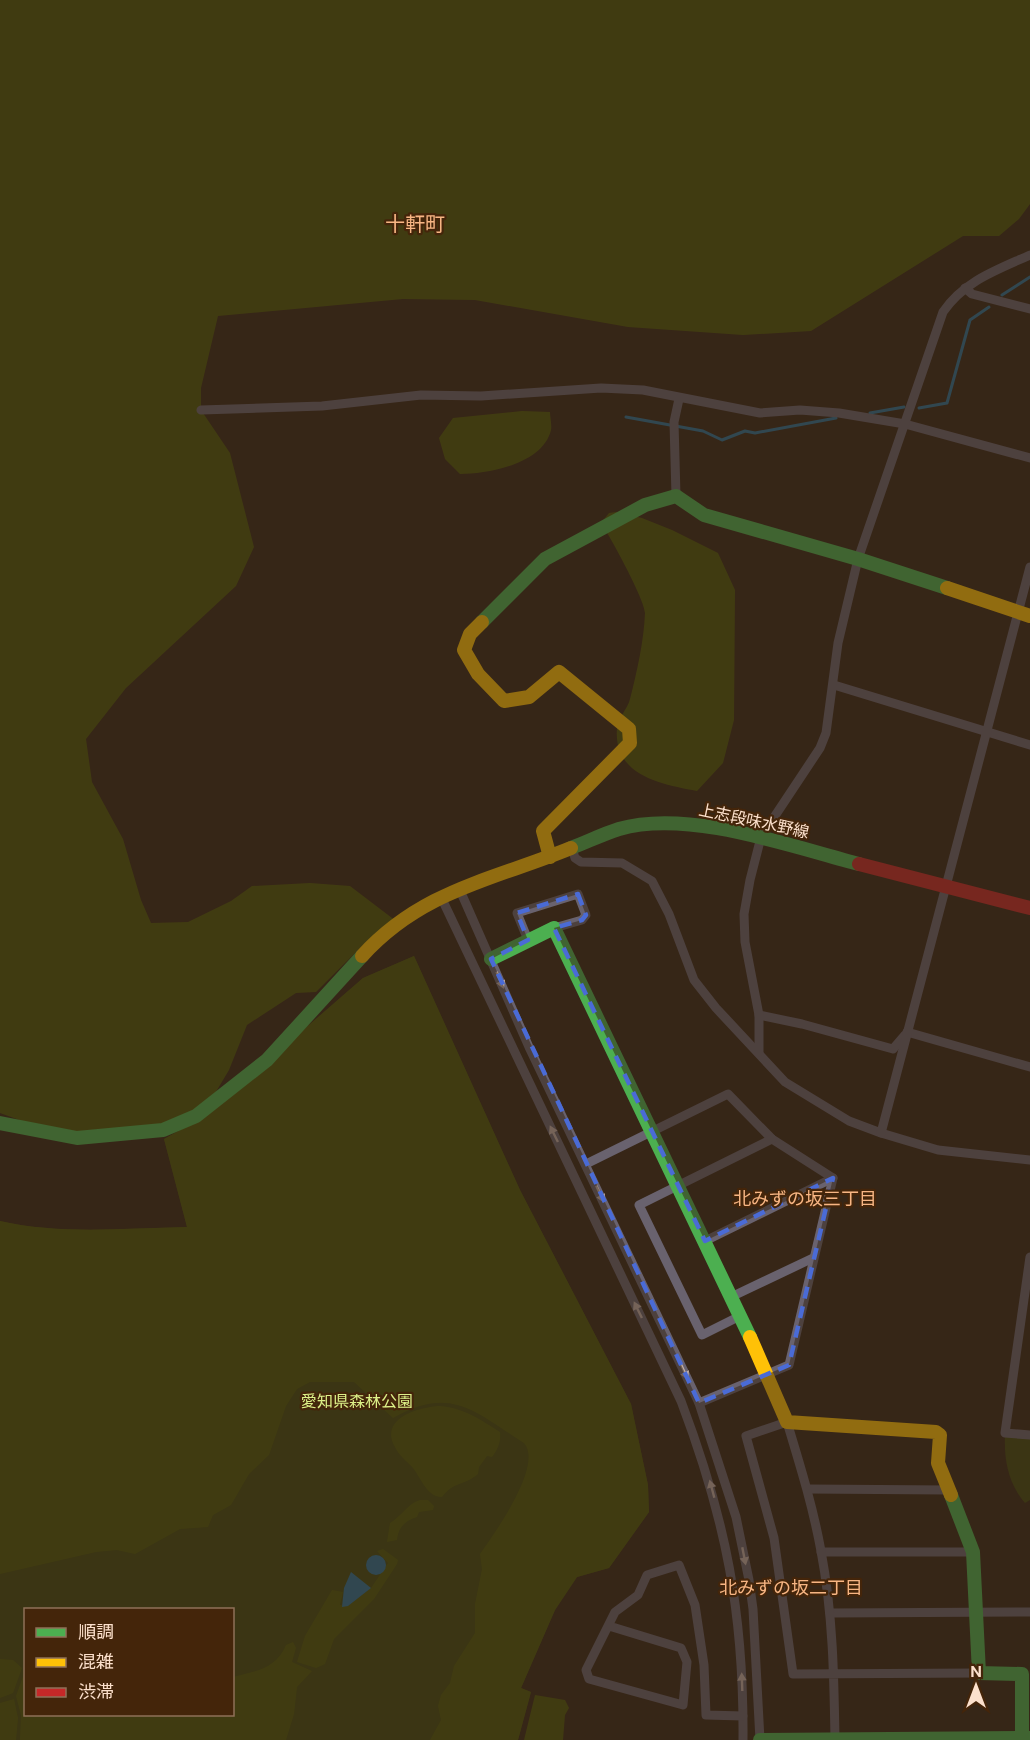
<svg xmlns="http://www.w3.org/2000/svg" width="1030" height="1740" font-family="'DM Sans','Noto Sans JP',sans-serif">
	<rect width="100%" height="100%" fill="#372617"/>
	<g fill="#414810" fill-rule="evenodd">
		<path d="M 414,956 L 520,1190 L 631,1404 L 648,1485 L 649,1512 L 609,1568 L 577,1577 L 555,1610 L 521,1688 L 531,1692 L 518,1740 L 0,1740 L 0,1221 C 60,1235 126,1228 187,1227 L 164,1139 L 202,1118 L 363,978 ZM 26,1610 L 232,1610 L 232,1714 L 26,1714 Z"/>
		<path d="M 1005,1435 L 1030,1438 L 1030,1500 L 1025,1503 C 1008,1483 1004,1460 1005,1435 Z"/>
	</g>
	<g fill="#4d560a">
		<polygon points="0,0 1030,0 1030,204 1019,219 999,236 963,236 811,331 743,335 628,327 475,300 403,299 218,316 201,388 201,410 230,453 254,547 236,586 126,688 86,739 92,782 123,839 141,900 151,923 188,922 231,901 252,886 310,883 350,886 396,921 364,944 316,992 296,993 247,1025 229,1070 211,1100 167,1125 117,1138 47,1130 0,1113"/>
		<path d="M 522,411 L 550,412 C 550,417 552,425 551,430 C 543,464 488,474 460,474 L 445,459 L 439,438 L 453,418 Z"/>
		<path d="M 616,512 L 642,518 L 672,530 L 718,553 L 735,590 L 734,720 L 723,763 L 697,791 C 661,784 613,776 617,728 C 618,718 628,708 630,699 C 637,672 644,640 645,613 C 645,600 610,536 601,523 L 609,513 Z"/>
		<path d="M 414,956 L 520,1190 L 631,1404 L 648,1485 L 649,1512 L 609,1568 L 577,1577 L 555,1610 L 521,1688 L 531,1692 L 518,1740 L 430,1740 L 441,1720 L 438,1706 L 441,1695 L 450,1683 L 454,1666 L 475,1633 L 475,1604 L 482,1569 L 480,1554 C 494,1534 544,1465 524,1443 C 474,1411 451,1385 393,1418 L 354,1382 L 310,1382 L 297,1389 L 286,1406 L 269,1455 L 249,1474 L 231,1505 L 213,1515 L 208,1527 L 180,1529 L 135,1554 L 117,1550 L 96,1552 L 0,1574 L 0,1221 C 60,1235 126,1228 187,1227 L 164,1139 L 202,1118 L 363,978 Z"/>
		<path d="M 440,1406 C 464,1408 481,1420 500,1432 C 501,1442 498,1449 492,1457 L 487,1456 L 479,1467 L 478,1474 C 464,1486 454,1481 442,1497 C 427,1497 421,1478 413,1468 C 407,1461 399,1456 395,1447 C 379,1418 419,1407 440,1406 Z"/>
		<path d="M 420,1500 L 428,1500 L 434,1506 L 433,1510 L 419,1512 L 417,1517 C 404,1521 398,1528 397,1540 L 387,1542 L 390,1523 C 402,1516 407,1504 420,1500 Z"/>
		<polygon points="383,1549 398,1560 397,1564 374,1599 334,1639 325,1664 316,1668 297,1662 305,1636 332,1590 343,1592 340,1605 348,1606 371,1588 388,1563 377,1551"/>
		<path d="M 293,1642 L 296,1648 L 292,1662 L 312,1671 L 297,1687 L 294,1714 L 286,1740 L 20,1740 L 21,1715 L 16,1696 L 25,1671 L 26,1714 L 232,1714 L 233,1677 C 256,1671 276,1669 286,1645 Z"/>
		<polygon points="0,1659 13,1660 22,1668 13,1693 0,1698"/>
		<polygon points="535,1695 565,1700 569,1708 565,1715 563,1740 524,1740"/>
		<polygon points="14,1699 18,1718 16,1740 0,1740 0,1703"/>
	</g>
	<g fill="#2a7096">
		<circle cx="376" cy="1565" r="10"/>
		<polygon points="351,1572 371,1588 348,1606 342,1607 344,1588"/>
	</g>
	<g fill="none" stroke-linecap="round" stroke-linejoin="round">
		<g stroke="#2a7096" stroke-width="3">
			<polyline points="1002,295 1030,277"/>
			<polyline points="919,408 947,403 970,320 989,307"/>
			<polyline points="870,413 904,407"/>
			<polyline points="626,417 703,431 722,440 745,431 755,433 836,418"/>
		</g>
		<g stroke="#69626e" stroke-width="9">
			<polyline points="965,288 972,294 1030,309"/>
			<polyline points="201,410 322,406 421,395 481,396 601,388 643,390 760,413 800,410 839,413 905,424 1030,458"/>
			<polyline points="676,496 674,422 679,399"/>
			<polyline points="834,685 1030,745"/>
			<polyline points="572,848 575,858 581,862 622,863 652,881 669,914 694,980 716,1008 785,1082 849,1121 881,1133 938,1150 1030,1160"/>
			<polyline points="459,888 529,1047 699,1403 736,1517 749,1580 753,1609 760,1740"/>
			<path d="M 441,897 L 681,1401 C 726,1520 744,1613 743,1740"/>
			<polyline points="528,940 517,913 578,894 586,915 582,920 554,928"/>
			<polyline points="759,1015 802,1024 893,1049 905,1035"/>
			<polyline points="907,1032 1030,1067"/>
			<path d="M 759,1052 L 759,1015 L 745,942 L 744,914 L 750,880 L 761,837 L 820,748 L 826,733 L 838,643 L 858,559 L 943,312 C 964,281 997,270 1030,255"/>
			<polyline points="881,1133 1030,567"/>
			<polyline points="586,1164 728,1094 772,1139 833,1178 789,1365 699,1403"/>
			<polyline points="705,1241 833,1178"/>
			<polyline points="1030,1257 1005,1433 1030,1435"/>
			<polyline points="731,1297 813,1258"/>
			<polyline points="740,1316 702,1335 639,1205 772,1139"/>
			<polyline points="808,1489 948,1490"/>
			<polyline points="821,1552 973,1552"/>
			<polyline points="830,1613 1030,1612"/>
			<polyline points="609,1626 681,1648 687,1662 683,1705 589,1679 586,1670 615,1612 638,1595 647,1575 679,1565 695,1605 704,1665 706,1715 743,1716"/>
			<path d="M 835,1740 C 834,1677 833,1614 821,1551 C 813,1507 800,1465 787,1422 L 746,1436 L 774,1538 L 793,1674 L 979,1673"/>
		</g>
		<g stroke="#4caf50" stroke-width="14">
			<polyline points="482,622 545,559 645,505 676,496 704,515 858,559 947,588"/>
			<path d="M 571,848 C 587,842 603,834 619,829 C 688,809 790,846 859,864"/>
			<polyline points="491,959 554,928 750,1337"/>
			<polyline points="0,1123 77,1138 163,1130 196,1116 267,1060 362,956"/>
			<polyline points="951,1495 973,1552 979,1673 1022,1674 1022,1740"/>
			<polyline points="760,1740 1030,1738"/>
		</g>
		<g stroke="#ffc107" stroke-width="14">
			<polyline points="947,588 1030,616"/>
			<polyline points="482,622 470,634 464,650 478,674 504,701 529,697 559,672 629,729 630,743 543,831 550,857"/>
			<path d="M 362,956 C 422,890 493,880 571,848"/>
			<polyline points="750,1337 787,1422 936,1432 940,1435 938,1463 951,1495"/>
		</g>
		<polyline stroke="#c62828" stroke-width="14" points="859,864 1030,908"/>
	</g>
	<defs><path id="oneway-solid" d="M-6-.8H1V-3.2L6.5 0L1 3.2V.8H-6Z" transform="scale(1.5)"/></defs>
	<g fill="#c1aea6">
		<use href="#oneway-solid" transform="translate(500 980) rotate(67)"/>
		<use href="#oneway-solid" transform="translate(554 1134) rotate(-116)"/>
		<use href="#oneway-solid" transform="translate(600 1194) rotate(65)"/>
		<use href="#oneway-solid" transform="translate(638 1310) rotate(-116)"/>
		<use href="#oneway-solid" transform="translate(684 1371) rotate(65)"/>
		<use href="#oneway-solid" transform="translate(712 1489) rotate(-105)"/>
		<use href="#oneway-solid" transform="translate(744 1556) rotate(79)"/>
		<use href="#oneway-solid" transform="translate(742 1682) rotate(-92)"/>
	</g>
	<path d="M0 0H1030V1740H0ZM 578,894 L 586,915 L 582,920 L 554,928 L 705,1241 L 833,1178 L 789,1365 L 699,1403 L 491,959 L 528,940 L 517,913 Z" fill="#372617" fill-opacity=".55" fill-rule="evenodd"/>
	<path fill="none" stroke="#4a6bd6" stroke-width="4.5" stroke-dasharray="12 8" stroke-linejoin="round" d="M 578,894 L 586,915 L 582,920 L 554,928 L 705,1241 L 833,1178 L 789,1365 L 699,1403 L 491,959 L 528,940 L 517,913 Z"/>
	<g text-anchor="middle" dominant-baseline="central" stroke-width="4.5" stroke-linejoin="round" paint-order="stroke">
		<g font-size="16" fill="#fce0cc" stroke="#44250a">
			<text transform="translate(754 821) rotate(12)">上志段味水野線</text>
		</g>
		<g font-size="16" fill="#dcf088" stroke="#44250a">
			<text x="357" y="1401">愛知県森林公園</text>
		</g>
		<g font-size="18" fill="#f7b583" stroke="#44250a">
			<text x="805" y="1199">北みずの坂三丁目</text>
			<text x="791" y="1588">北みずの坂二丁目</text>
		</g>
		<g font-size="20" fill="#f7b583" stroke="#44250a">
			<text x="415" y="224">十軒町</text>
		</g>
	</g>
	<rect x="24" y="1608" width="210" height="108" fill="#44250a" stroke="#8e7058" stroke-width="1.5"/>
	<rect x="36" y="1628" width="30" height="9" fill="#4caf50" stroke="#8e7058" stroke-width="1.5"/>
	<text x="78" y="1638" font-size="18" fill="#fce0cc">順調</text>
	<rect x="36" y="1658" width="30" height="9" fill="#ffc107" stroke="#8e7058" stroke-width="1.5"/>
	<text x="78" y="1668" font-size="18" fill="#fce0cc">混雑</text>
	<rect x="36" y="1688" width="30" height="9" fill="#c62828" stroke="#8e7058" stroke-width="1.5"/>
	<text x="78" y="1698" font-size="18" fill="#fce0cc">渋滞</text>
	<g transform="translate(976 1686)" stroke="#44250a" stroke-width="4.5" paint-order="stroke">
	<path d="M0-4.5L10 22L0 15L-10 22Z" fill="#fce0cc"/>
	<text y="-9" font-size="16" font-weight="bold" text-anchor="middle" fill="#fce0cc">N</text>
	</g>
</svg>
